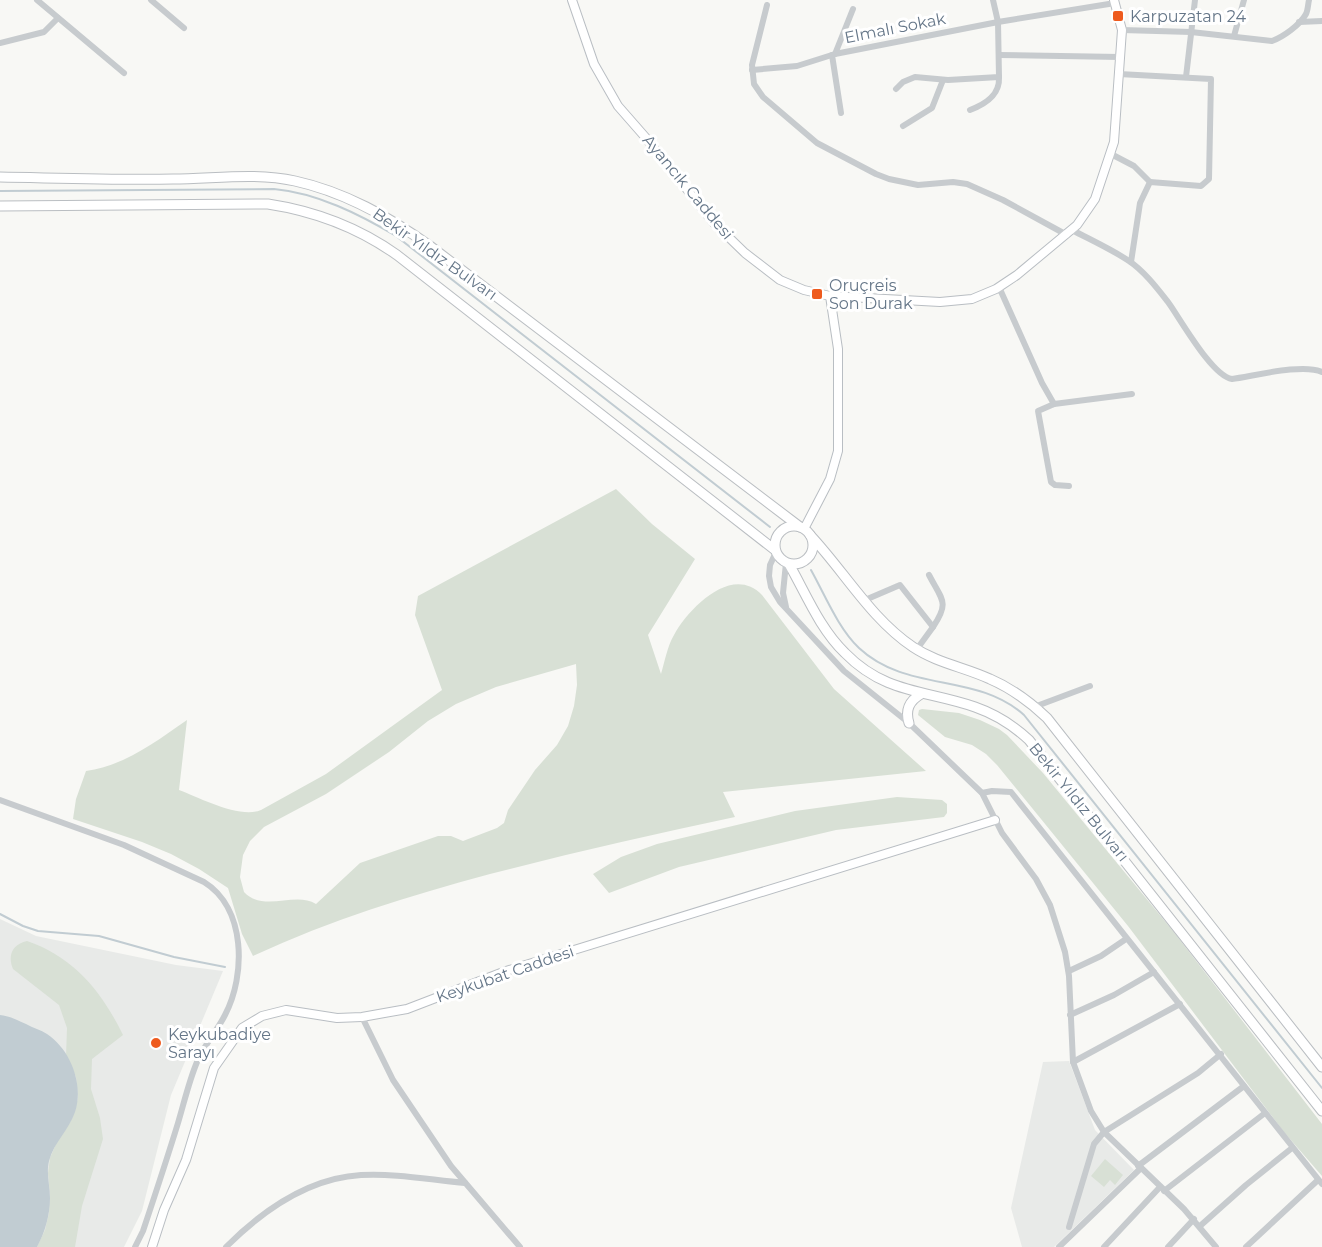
<svg xmlns="http://www.w3.org/2000/svg" width="1322" height="1247" font-family="Montserrat,sans-serif">
	<rect width="100%" height="100%" fill="#f8f8f5"/>
	<g fill="#e8eae8">
		<polygon points="0,919 36,936 176,965 223,971 171,1095 142,1211 124,1247 0,1247"/>
		<polygon points="1069,1061 1095,1130 1134,1170 1054,1247 1022,1247 1011,1208 1043,1062"/>
	</g>
	<g fill="#d8e0d5" fill-rule="evenodd">
		<path d="M 616,489 L 652,524 L 695,559 L 648,635 L 661,674 C 665,661 667,647 674,635 C 689,608 732,564 762,595 L 834,689 L 926,771 L 723,792 L 735,817 C 653,834 572,853 490,874 C 409,896 330,920 253,956 L 242,934 L 228,888 L 199,869 L 171,854 L 142,842 L 73,819 L 76,799 L 86,771 C 126,765 155,742 187,720 L 179,790 C 200,798 240,819 261,810 L 326,774 L 442,690 L 415,615 L 418,596 ZM 576,664 L 577,685 L 574,706 L 568,726 L 557,745 L 535,770 L 508,810 L 504,823 L 497,828 L 463,841 L 451,836 L 438,836 L 360,863 L 316,904 C 295,891 264,913 244,892 L 240,877 L 243,855 L 250,841 L 264,827 L 326,794 L 389,752 L 428,721 L 456,704 L 496,687 Z"/>
		<polygon points="922,709 959,713 980,720 999,729 1007,735 1043,773 1173,931 1322,1124 1322,1176 1284,1132 1128,926 997,765 986,754 972,745 945,737 918,715 919,710"/>
		<polygon points="897,797 942,800 947,804 947,813 944,817 836,830 679,867 609,893 593,874 621,857 657,844 795,811"/>
		<path d="M 27,941 C 74,957 102,992 123,1035 L 92,1059 L 91,1089 L 100,1118 L 103,1139 L 82,1206 L 75,1247 L 37,1247 L 45,1230 L 49,1213 L 50,1195 L 48,1173 L 50,1158 L 56,1144 L 72,1119 L 78,1098 L 76,1077 L 66,1056 L 67,1028 L 59,1005 L 13,969 C 7,955 13,944 27,941 Z"/>
		<polygon points="1105,1159 1123,1175 1115,1185 1110,1180 1104,1187 1091,1176"/>
	</g>
	<path fill="#c1ccd2" d="M 0,1015 C 10,1016 17,1020 26,1024 C 33,1028 41,1030 47,1034 C 71,1050 84,1085 75,1112 C 69,1130 54,1142 49,1161 C 46,1174 50,1185 50,1198 C 50,1215 45,1232 37,1247 L 0,1247 Z"/>
	<g fill="none" stroke-linecap="round" stroke-linejoin="round">
		<g stroke="#c1ccd2" stroke-width="2">
			<path d="M 0,191 L 274,189 C 317,193 359,214 396,236 L 770,527"/>
			<path d="M 811,570 C 825,595 838,628 859,648 C 907,693 976,672 1024,715 L 1322,1088"/>
			<polyline points="0,914 23,926 38,931 99,936 174,957 225,967"/>
		</g>
		<g stroke="#b9bec3" stroke-width="10">
			<g id="secondary">
				<polyline points="572,0 594,64 618,106 646,138 713,222 745,253 780,280 804,290 830,296 940,302 972,299 996,289 1017,275 1077,225 1095,199 1114,142 1122,30 1114,0"/>
				<polyline points="804,529 830,479 838,451 838,349 830,296"/>
				<polyline points="152,1247 164,1210 186,1160 214,1068 242,1028 262,1016 286,1010 337,1018 362,1017 407,1009 506,971 995,820"/>
			</g>
		</g>
		<g stroke="#babec2" stroke-width="11">
			<g id="primary">
				<path d="M 0,177 C 58,178 115,180 173,179 C 213,179 256,172 295,181 C 345,192 389,217 430,246 L 800,527"/>
				<path d="M 0,206 L 268,204 C 314,211 359,228 397,255 L 775,550"/>
				<circle cx="794" cy="545" r="19"/>
				<path d="M 810,535 C 844,571 871,619 913,647 C 937,663 964,667 990,679 C 1011,688 1030,702 1047,718 L 1322,1067"/>
				<path d="M 789,564 C 806,594 820,629 845,653 C 885,694 926,690 975,707 C 995,714 1013,725 1029,740 L 1322,1111"/>
				<path d="M 909,723 C 905,710 909,701 921,694"/>
			</g>
		</g>
		<g stroke="#c7cbce" stroke-width="6">
			<polyline points="37,0 124,73"/>
			<polyline points="151,0 184,28"/>
			<polyline points="767,5 752,65 754,84 763,97 817,143 876,174 889,179 918,185 953,182 967,184 1003,200 1067,235"/>
			<polyline points="1299,22 1322,21"/>
			<path d="M 1122,30 L 1191,32 L 1272,41 C 1283,37 1300,25 1306,14 C 1308,10 1308,4 1309,0"/>
			<polyline points="1234,36 1244,0"/>
			<polyline points="0,43 44,32 58,18"/>
			<polyline points="835,54 853,9"/>
			<polyline points="832,55 841,113"/>
			<polyline points="999,55 1120,57"/>
			<polyline points="752,70 797,66 835,54 998,22 1115,3"/>
			<polyline points="1119,74 1211,79 1209,179 1201,186 1150,182 1140,203 1131,262"/>
			<polyline points="1186,77 1195,0"/>
			<polyline points="896,89 903,82 915,77 948,80 999,77 998,22 993,0"/>
			<path d="M 970,110 C 986,104 1000,95 999,77"/>
			<polyline points="903,126 932,108 943,80"/>
			<polyline points="1111,154 1134,166 1150,182"/>
			<path d="M 1072,230 C 1091,240 1111,249 1129,261 C 1144,271 1157,288 1168,302 C 1181,320 1212,376 1232,379 C 1254,376 1303,363 1322,372"/>
			<polyline points="999,287 1042,383 1054,404"/>
			<polyline points="1069,486 1055,485 1051,482 1038,411 1054,404 1132,394"/>
			<polyline points="776,552 770,565 769,576 771,587 780,602 844,671 909,723 982,793 1002,833 1036,879 1050,905 1065,952 1069,976 1073,1062 1091,1111 1104,1132 1184,1209 1216,1247"/>
			<polyline points="786,563 783,593 786,607"/>
			<path d="M 929,575 C 942,600 950,602 933,627"/>
			<polyline points="865,600 900,585 933,627 917,649"/>
			<polyline points="1034,707 1090,686"/>
			<polyline points="982,793 992,791 1011,792 1322,1184"/>
			<path d="M 0,800 L 124,845 L 204,882 C 246,908 246,975 225,1015 C 217,1031 204,1045 197,1062 C 189,1081 184,1103 178,1123 C 167,1159 155,1195 143,1231 L 135,1247"/>
			<polyline points="1069,971 1101,956 1126,939"/>
			<polyline points="1070,1015 1114,995 1154,972"/>
			<polyline points="362,1017 393,1080 451,1166 520,1247"/>
			<polyline points="1073,1062 1180,1004"/>
			<polyline points="1138,1166 1244,1086"/>
			<polyline points="1164,1191 1265,1113"/>
			<polyline points="1200,1226 1246,1185 1292,1148"/>
			<polyline points="1069,1227 1094,1144 1104,1132 1198,1073 1221,1054"/>
			<path d="M 226,1247 C 262,1211 309,1178 361,1175 C 395,1173 431,1180 465,1183"/>
			<polyline points="1059,1247 1141,1168"/>
			<polyline points="1104,1247 1160,1187"/>
			<polyline points="1168,1247 1194,1219"/>
			<polyline points="1246,1247 1318,1180"/>
		</g>
		<use href="#secondary" stroke="#fff" stroke-width="8"/>
		<use href="#primary" stroke="#fff" stroke-width="9"/>
	</g>
	<g fill="#ee5b1e" stroke="#fff" stroke-width="2">
		<rect x="1112" y="10" width="12" height="12" rx="3"/>
		<rect x="811" y="288" width="12" height="12" rx="3"/>
		<circle cx="156" cy="1043" r="6"/>
	</g>
	<g text-anchor="middle" dominant-baseline="central" stroke-width="6" stroke-linejoin="round" paint-order="stroke">
		<g font-size="16" fill="#657688" stroke="#fff" text-anchor="start">
			<text x="1130" y="16">Karpuzatan 24</text>
			<text x="829" y="285">Oruçreis<tspan x="829" dy="18">Son Durak</tspan></text>
			<text x="168" y="1034">Keykubadiye<tspan x="168" dy="18">Sarayı</tspan></text>
		</g>
		<g font-size="16" fill="#657688" stroke="#fff">
			<text transform="translate(895 28) rotate(-11)">Elmalı Sokak</text>
			<text transform="translate(688 187) rotate(50)">Ayancık Caddesi</text>
			<text transform="translate(435 254) rotate(35)">Bekir Yıldız Bulvarı</text>
			<text transform="translate(1079 802) rotate(51)">Bekir Yıldız Bulvarı</text>
			<text transform="translate(505 974) rotate(-19)">Keykubat Caddesi</text>
		</g>
	</g>
</svg>
